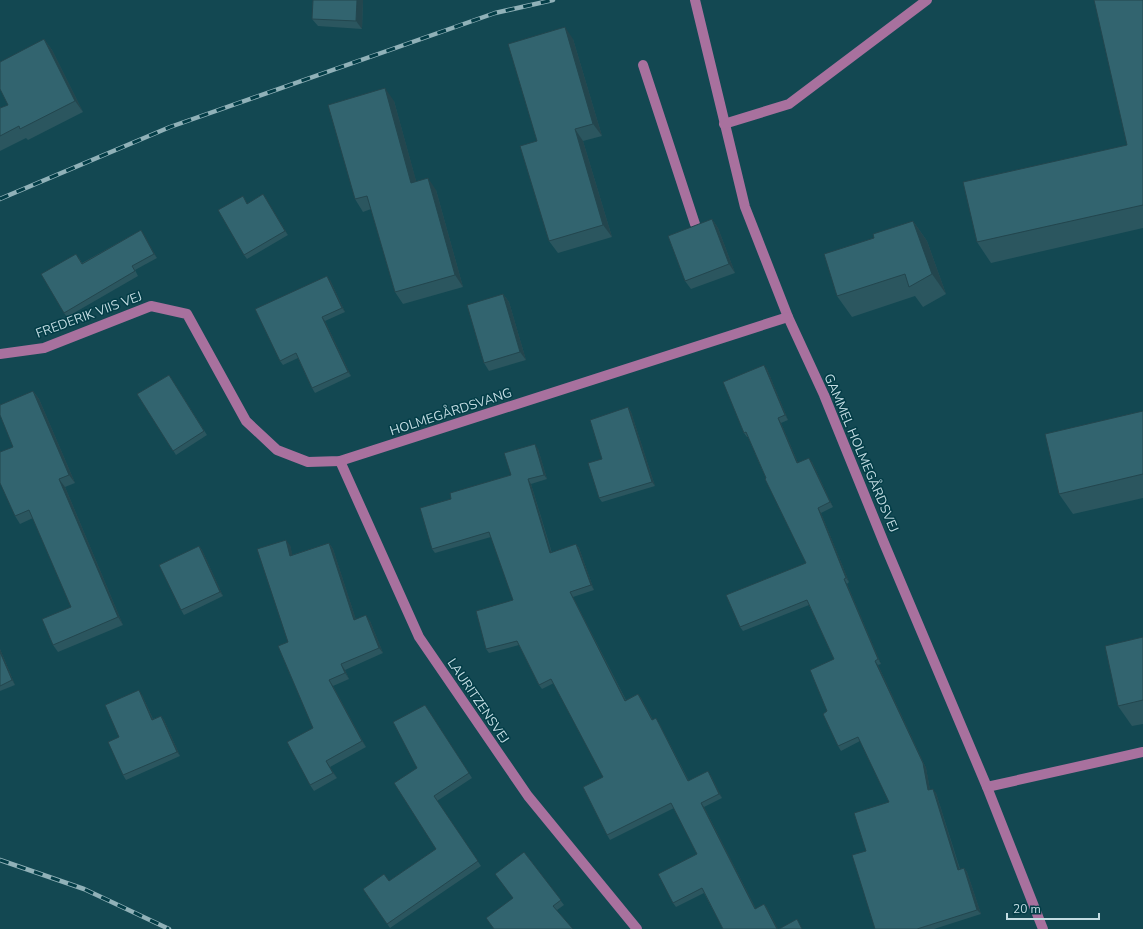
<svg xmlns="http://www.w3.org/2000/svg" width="1143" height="929" font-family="'Nunito Sans',sans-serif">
	<rect width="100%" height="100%" fill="#134852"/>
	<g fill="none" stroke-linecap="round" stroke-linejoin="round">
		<g stroke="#a8719e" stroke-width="10">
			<polyline points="695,0 745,207 788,317 824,395 884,543 987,787 1043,929"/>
			<polyline points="643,65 695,224"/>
			<polyline points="724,124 789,104 927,0"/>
			<polyline points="0,354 44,348 151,306 187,314 246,421 277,450 308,462 340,461 788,317"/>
			<polyline points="340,461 419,637 528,796 637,929"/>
			<polyline points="987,787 1143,752"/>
		</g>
		<g stroke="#90b1b8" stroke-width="4.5">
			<g id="rail">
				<polyline points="0,199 170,127 495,13 553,0"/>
				<polyline points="0,860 84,889 169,929"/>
			</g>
		</g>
		<use href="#rail" stroke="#033d47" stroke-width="3" stroke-dasharray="9" stroke-linecap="butt"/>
	</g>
	<g fill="#2b565f">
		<polygon points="313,0 363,0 362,29 318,26 312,19"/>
		<polygon points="1143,0 1143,228 991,263 977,242 1127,145"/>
		<polygon points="44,39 52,50 83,112 28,140 26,138 0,151 0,108 8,105"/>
		<polygon points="573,39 602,136 583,141 612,237 558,253 549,241 537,141"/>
		<polygon points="394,101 416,181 436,190 463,287 403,304 395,292 371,209 363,212 355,199"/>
		<polygon points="263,194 288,235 247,259 244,255 248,203"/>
		<polygon points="712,219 718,228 735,273 691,289 685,281"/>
		<polygon points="913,221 927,241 946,294 923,307 915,296 852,317 837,296 874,238"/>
		<polygon points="141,230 157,258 135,270 138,276 67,317 64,313 79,258 82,263"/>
		<polygon points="330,280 345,312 325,321 351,376 315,393 312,388 298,358 283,365 280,361"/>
		<polygon points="503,294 509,302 526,360 489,371 484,363"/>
		<polygon points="767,369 788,420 781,423 798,463 812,462 833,507 821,513 849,582 847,584 881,664 878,665 926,768 930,790 936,793 960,869 964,868 967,872 981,914 934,929 875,929 866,851 889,802 860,741 841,751 838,746 827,711 834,659 809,605 743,631 740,627 806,563 766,478 748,437 747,437 744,433"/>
		<polygon points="169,375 207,435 176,455 137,394"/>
		<polygon points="33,391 39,399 75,483 65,487 123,625 58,652 53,645 71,607 33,518 20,524 15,516 13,447"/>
		<polygon points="628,407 631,412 655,486 602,502 599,498 602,459"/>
		<polygon points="1143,411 1143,498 1073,514 1059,494"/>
		<polygon points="538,449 547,479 531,484 552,553 576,544 579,548 594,590 573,597 626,700 638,694 641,698 653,720 659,723 689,781 711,776 722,798 704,807 756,909 764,904 767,908 778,929 723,929 704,893 676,907 673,903 697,854 674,808 610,840 607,835 603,777 554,683 542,689 539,685 519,645 489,653 486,649 513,600 491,537 435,553 432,549 451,499 511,475"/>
		<polygon points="329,543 333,549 356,620 370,621 383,653 345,670 349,679 333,686 366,747 330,767 337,778 314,791 310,785 313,728 288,642 290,545 292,555"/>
		<polygon points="199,546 202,550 223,596 184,615 181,610"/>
		<polygon points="1143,637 1143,724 1132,726 1118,706"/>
		<polygon points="0,649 15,685 0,691"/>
		<polygon points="142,695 153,719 161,716 164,720 180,756 126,780 123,775 119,737"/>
		<polygon points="425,705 472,778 437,801 481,866 390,928 363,889 389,881 436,849 417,768"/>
		<polygon points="524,852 564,905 557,910 513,899"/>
	</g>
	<g fill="#23464e">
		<polygon points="357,0 363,0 362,29 356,21"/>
		<polygon points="565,27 573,39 602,136 593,124"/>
		<polygon points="44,39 52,50 83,112 75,101"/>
		<polygon points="385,88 394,101 420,195 411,183"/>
		<polygon points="575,129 583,141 612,237 603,225"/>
		<polygon points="428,178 436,190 463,287 455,275"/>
		<polygon points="263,194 266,198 288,235 285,231"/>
		<polygon points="712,219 718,228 735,273 729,264"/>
		<polygon points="913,221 927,241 946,294 932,274"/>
		<polygon points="141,230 144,234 157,258 154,254"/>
		<polygon points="327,276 330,280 345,312 342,308"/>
		<polygon points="503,294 509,302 526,360 520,352"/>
		<polygon points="322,317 325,321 351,376 348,372"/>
		<polygon points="764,365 767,369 788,420 785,415"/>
		<polygon points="33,391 39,399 75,483 69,475"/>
		<polygon points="628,407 631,412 655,486 652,482"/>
		<polygon points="778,418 781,423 800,468 797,463"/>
		<polygon points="535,444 538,449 547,479 544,475"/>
		<polygon points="809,458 812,462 833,507 830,502"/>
		<polygon points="59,479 65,487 123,625 118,617"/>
		<polygon points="528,479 531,484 553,558 550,553"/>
		<polygon points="818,508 821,513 849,582 846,578"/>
		<polygon points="286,540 290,545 294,561 290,556"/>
		<polygon points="329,543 333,549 358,626 354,620"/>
		<polygon points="576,544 579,548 594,590 591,585"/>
		<polygon points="199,546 202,550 223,596 220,592"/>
		<polygon points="844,579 847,584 881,664 878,659"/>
		<polygon points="570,592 573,597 628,705 625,701"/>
		<polygon points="366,615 370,621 383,653 379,648"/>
		<polygon points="0,649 15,685 12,680 0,652"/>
		<polygon points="875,661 878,665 926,768 931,795 928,790"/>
		<polygon points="341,664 345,670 349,679 345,673"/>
		<polygon points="329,680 333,686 366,747 362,741"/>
		<polygon points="139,690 142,695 155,724 152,720"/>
		<polygon points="638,694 641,698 655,724 652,720"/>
		<polygon points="161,716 164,720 180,756 177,752"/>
		<polygon points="656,718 659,723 691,786 688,781"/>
		<polygon points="326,761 330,767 337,778 333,773"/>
		<polygon points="708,771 711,776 722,798 719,794"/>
		<polygon points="933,789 936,793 961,874 958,870"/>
		<polygon points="701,803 704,807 758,913 755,909"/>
		<polygon points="964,868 967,872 981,914 977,910"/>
		<polygon points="764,904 767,908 778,929 777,929"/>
	</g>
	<g fill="#32646f" stroke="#23464e">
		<polygon points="313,0 357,0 356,21 312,19"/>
		<polygon points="1094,0 1143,0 1143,205 977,242 963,182 1127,145"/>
		<polygon points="565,27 593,124 575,129 603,225 549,241 520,146 537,141 508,44"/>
		<polygon points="44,39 75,101 20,129 19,126 0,136 0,108 8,105 0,89 0,62"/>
		<polygon points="385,88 411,183 428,178 455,275 395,292 367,196 355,199 328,105"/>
		<polygon points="263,194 285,231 244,255 218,210 243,196 247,204"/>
		<polygon points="712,219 729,264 685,281 668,236"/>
		<polygon points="913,221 932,274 909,287 905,274 837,296 824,254 874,238 873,234"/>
		<polygon points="141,230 154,254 132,266 135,271 64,313 41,274 76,254 82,264"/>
		<polygon points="327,276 342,308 322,317 348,372 312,388 296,353 280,361 255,309"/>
		<polygon points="503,294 520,352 484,363 467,305"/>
		<polygon points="764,365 785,415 778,418 797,463 809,458 830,502 818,508 846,578 844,579 878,659 875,661 923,763 928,790 933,789 958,870 964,868 977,910 917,929 875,929 852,855 866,851 854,813 889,802 858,737 838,746 823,714 827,711 810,670 834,659 807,600 740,627 726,595 806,563 765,479 766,478 746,432 744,433 723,382"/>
		<polygon points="169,375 204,431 173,451 137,394"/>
		<polygon points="33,391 69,475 59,479 118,617 53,645 42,619 71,607 29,510 15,516 0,483 0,452 13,447 0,415 0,405"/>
		<polygon points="628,407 652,482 599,498 588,463 602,459 590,420"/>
		<polygon points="1143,411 1143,474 1059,494 1045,434"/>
		<polygon points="535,444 544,475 528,479 550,553 576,544 591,585 570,592 625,701 638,694 652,720 656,718 688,781 708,771 719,794 701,803 755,909 764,904 777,929 723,929 702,888 673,903 658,874 697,854 671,803 607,835 583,787 603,777 551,679 539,685 517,641 486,649 476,611 513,600 489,532 432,549 420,508 451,499 450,493 511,475 504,453"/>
		<polygon points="286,540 290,556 329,543 354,620 366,615 379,648 341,664 345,673 329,680 362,741 326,761 333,773 310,785 287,742 313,728 278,646 288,642 257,549"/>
		<polygon points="199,546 220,592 181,610 159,565"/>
		<polygon points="1143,637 1143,700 1118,706 1105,646"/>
		<polygon points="0,652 12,680 0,686"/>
		<polygon points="139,690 152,720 161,716 177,752 123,775 108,742 119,737 105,705"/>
		<polygon points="425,705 469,773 434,796 478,861 387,924 363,889 384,874 389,881 436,849 394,783 417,768 393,722"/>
		<polygon points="524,852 561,900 553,906 573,929 494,929 486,918 513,898 495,874"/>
		<polygon points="797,919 802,929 779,929"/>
	</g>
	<g text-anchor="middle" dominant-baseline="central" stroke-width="3" stroke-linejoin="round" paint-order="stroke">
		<g font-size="13" fill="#c3dce2" stroke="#033d47">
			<text transform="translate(89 315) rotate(-20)">FREDERIK VIIS VEJ</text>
			<text transform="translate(451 412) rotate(-18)">HOLMEGÅRDSVANG</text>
			<text transform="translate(861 453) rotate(67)">GAMMEL HOLMEGÅRDSVEJ</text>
			<text transform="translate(478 701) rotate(56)">LAURITZENSVEJ</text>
		</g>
	</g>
	<path d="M1007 913v6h92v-6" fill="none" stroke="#c3dce2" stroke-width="2"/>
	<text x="1013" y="913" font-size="12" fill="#c3dce2" stroke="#033d47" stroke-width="3" paint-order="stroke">20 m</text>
</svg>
